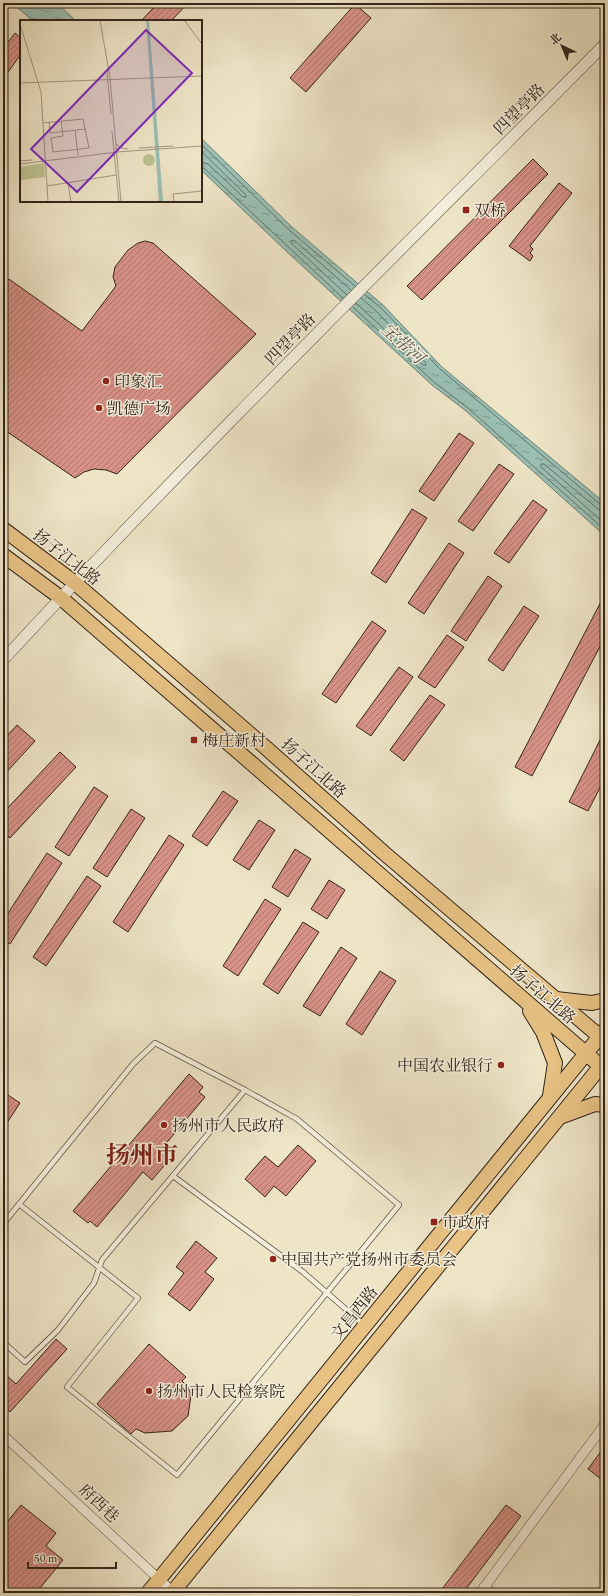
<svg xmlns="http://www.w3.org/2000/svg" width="608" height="1596" font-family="'EB Garamond','Noto Serif SC',serif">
	<defs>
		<pattern id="water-ripples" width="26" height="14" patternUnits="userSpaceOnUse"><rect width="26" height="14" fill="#99bfb3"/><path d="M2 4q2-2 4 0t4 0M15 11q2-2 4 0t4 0" fill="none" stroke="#7d9b91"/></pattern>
		<pattern id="building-hatch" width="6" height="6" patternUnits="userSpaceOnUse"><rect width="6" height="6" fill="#d89288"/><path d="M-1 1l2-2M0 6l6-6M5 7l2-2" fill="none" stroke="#b0776e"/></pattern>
	</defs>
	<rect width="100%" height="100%" fill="#eee5c7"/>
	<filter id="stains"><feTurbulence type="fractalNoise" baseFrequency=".005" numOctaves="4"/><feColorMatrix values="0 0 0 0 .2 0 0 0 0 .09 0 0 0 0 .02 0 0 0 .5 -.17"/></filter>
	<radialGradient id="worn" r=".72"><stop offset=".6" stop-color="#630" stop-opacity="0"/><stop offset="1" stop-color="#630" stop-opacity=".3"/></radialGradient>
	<g fill="url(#water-ripples)" stroke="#708176">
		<polygon points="12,3 57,3 76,21 33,21"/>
		<polygon points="201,138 292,227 383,305 442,367 605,503 605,536 466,411 432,385 285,250 201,170"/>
	</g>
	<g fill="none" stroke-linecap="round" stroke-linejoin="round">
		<g stroke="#667267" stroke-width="1">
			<polyline points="201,144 289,230 355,286"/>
			<polyline points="201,151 246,195 246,197 243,197 208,164 201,162"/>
			<polyline points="201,167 205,169 343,298"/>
			<polyline points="347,295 291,243 291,241 294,240 351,290"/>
			<polyline points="365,295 381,308 440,369 601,505 605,506"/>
			<polyline points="356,303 423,365 426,365 426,363 377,312 361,298"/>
			<polyline points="353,307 434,382 468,408 605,530"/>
			<polyline points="605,511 598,509 544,464 541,464 541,467 605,524"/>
		</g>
	</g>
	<g fill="url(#building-hatch)" stroke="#33241b">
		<polygon points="158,3 188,3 171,21 141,21"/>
		<polygon points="355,4 371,18 306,92 290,78"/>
		<polygon points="15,33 21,38 21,54 3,79 3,49"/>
		<polygon points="533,159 548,174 422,300 407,286"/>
		<polygon points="559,183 572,193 530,246 533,249 530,253 533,256 530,261 509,246"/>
		<polygon points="145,241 153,243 256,334 117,474 106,470 94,469 84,472 75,478 3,429 3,288 9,279 82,331 116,286 113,277 115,267 128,250 138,243"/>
		<polygon points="459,433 474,443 434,501 419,491"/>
		<polygon points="499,464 514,474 473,531 458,521"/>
		<polygon points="533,500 547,510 509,563 494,553"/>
		<polygon points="412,509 427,518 386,583 371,573"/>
		<polygon points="449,543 464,553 424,614 408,603"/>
		<polygon points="488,576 502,586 466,641 451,631"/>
		<polygon points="605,594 605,637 532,776 515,767"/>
		<polygon points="524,606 539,616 503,671 488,660"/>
		<polygon points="372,621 386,631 336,703 322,694"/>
		<polygon points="447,635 464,647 435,688 418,677"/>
		<polygon points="399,667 413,677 371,736 356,726"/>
		<polygon points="430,695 445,705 404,761 390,750"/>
		<polygon points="17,725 35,741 3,776 3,740"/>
		<polygon points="605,730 605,778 588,811 569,802"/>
		<polygon points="60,752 76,767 10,838 3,832 3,813"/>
		<polygon points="94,787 108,796 69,856 55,847"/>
		<polygon points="223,791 238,801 207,846 192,836"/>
		<polygon points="131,809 145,818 107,877 93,868"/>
		<polygon points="259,820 275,830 249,870 233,860"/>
		<polygon points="169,835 184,845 128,932 113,922"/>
		<polygon points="295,849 311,859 288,897 272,887"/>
		<polygon points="47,853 62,863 10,944 3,940 3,921"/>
		<polygon points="87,876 101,886 46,966 33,957"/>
		<polygon points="329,880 345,890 327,919 311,909"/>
		<polygon points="265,899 281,909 238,976 223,966"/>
		<polygon points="303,922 319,932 278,994 263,984"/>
		<polygon points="341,947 357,958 320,1016 303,1006"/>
		<polygon points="380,971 396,981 362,1035 346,1024"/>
		<polygon points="189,1074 203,1087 199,1092 205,1097 159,1152 169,1160 152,1180 143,1172 97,1227 90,1221 88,1223 73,1211"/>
		<polygon points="5,1093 20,1103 3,1129 3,1096"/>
		<polygon points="298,1145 316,1161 286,1196 274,1186 265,1197 245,1179 265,1156 278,1167"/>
		<polygon points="196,1241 217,1258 205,1272 214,1279 190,1311 168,1294 184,1273 176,1267"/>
		<polygon points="56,1339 67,1349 10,1412 3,1406 3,1372 16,1384"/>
		<polygon points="149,1344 186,1377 182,1381 188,1387 191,1395 188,1416 172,1431 145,1433 136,1429 131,1434 97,1404"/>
		<polygon points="605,1446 605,1482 588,1469"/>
		<polygon points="21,1505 56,1533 46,1546 63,1560 36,1593 3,1593 3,1527"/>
		<polygon points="506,1505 521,1516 463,1593 439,1593"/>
	</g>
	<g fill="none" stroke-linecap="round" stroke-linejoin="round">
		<g stroke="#625446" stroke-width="6">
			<g id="service">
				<polyline points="173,1176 303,1272 364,1325"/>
				<polyline points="3,1224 133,1064 155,1043 245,1090 297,1119 399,1205 177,1475 67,1387 138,1298 19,1204"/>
				<polyline points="3,1342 25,1362 58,1330 94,1283 102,1260 245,1090"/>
			</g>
		</g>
		<g stroke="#625446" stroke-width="10">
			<g id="minor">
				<polyline points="3,1435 174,1593"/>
				<polyline points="484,1587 493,1593"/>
				<polyline points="480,1593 605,1424"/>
			</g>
		</g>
		<g stroke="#625446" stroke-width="12">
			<path id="tertiary" d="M 3,660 C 198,449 403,248 605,44"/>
		</g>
		<g stroke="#33241b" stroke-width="16">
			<g id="primary">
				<polyline points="3,529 75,583 265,747 384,853 605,1041"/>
				<polyline points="3,555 61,598 605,1070"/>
				<polyline points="556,999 592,1003 605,1000"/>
				<polyline points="530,1011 543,1032 555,1063 550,1096"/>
				<polyline points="560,1117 595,1104 605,1105"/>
				<polyline points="148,1593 605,1030"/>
				<polyline points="172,1593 605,1061"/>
			</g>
		</g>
		<use href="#service" stroke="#f4eedb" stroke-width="4.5"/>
		<use href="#minor" stroke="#f4eedb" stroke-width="9"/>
		<use href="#tertiary" stroke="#f4eedb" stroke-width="11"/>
		<use href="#primary" stroke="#e7c284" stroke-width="14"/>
	</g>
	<g fill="#8f2418" stroke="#f4eedb" stroke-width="1.5">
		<rect x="462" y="206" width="8" height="8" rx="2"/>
		<circle cx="106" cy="381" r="4"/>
		<circle cx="99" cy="408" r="4"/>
		<rect x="190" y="736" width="8" height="8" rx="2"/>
		<circle cx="501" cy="1065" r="4"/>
		<circle cx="164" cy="1125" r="4"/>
		<rect x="430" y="1218" width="8" height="8" rx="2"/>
		<circle cx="273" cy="1259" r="4"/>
		<circle cx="149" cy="1391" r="4"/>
	</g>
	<g text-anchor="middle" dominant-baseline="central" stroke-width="3" stroke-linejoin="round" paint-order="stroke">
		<g font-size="16" fill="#33241b" stroke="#f4eedb">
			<text transform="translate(519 109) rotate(-45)">四望亭路</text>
			<text transform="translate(290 339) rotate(-46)">四望亭路</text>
			<text transform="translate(67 557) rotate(38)">扬子江北路</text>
			<text transform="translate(314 768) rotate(42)">扬子江北路</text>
			<text transform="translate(543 994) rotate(41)">扬子江北路</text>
			<text transform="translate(354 1313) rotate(-51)">文昌西路</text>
			<text transform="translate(99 1503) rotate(43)">府西巷</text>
		</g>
		<g font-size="16" fill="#33241b" stroke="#f4eedb" text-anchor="start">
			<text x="474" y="210">双桥</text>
			<text x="114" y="381">印象汇</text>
			<text x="107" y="408">凯德广场</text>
			<text x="202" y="740">梅庄新村</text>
			<text x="493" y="1065" text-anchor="end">中国农业银行</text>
			<text x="172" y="1125">扬州市人民政府</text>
			<text x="442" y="1222">市政府</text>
			<text x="281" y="1259">中国共产党扬州市委员会</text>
			<text x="157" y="1391">扬州市人民检察院</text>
		</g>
		<g font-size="17" font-style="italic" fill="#525249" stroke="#f4eedb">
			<text transform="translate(403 343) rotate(42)">宝带河</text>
		</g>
		<g font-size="24" font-weight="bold" fill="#7a1f14" stroke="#f4eedb">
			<text x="142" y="1154">扬州市</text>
		</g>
	</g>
	<g transform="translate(20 20)">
		<rect width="182" height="182" fill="#eee5c7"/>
		<path d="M123 140a6 6 0 1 1 12 0a6 6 0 1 1-12 0Z" fill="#bec392"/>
		<path d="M 24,143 L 25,157 L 0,160 L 0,147 Z" fill="#bec392"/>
		<path d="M 126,0 L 129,0 L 143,182 L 139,182 Z" fill="#99bfb3"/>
		<path fill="none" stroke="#a39882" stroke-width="1" d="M 80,0 L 90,58 L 101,182M 164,0 L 182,24M 0,4 L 21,72 L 28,182M 87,53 L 91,94M 0,63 L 182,56M 29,102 L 30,113 L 66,109M 23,103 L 63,99 L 69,128 L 33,132 L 31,118 L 43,116 L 41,101M 55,110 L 58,135M 92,111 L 99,182M 96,124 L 101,128 L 108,129M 119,128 L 153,126M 0,141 L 12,140M 0,144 L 97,132 L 182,126M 48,163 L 51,182M 27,166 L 96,155M 154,182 L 153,174 L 182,171"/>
		<path fill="#7b2cbf" fill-opacity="0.15" stroke="#7b2cbf" stroke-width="2" d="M 126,10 L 172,53 L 57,172 L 11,129 Z"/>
		<rect width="182" height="182" fill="none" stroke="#33241b" stroke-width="2"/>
	</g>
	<rect width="608" height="1596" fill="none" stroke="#eee5c7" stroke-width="16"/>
	<rect x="4" y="4" width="600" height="1588" fill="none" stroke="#33241b" stroke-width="2"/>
	<rect x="8" y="8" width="592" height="1580" fill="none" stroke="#33241b"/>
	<g transform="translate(562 46) rotate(316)" stroke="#f4eedb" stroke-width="3" paint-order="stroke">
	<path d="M0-3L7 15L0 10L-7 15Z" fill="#33241b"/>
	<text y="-6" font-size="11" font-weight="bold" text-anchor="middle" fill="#33241b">北</text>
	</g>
	<path d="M28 1562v6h88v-6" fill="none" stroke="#33241b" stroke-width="2"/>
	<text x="34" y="1562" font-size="12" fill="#33241b" stroke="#f4eedb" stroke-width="3" paint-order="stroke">50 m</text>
	<rect width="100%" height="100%" filter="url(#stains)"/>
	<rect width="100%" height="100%" fill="url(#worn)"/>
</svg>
